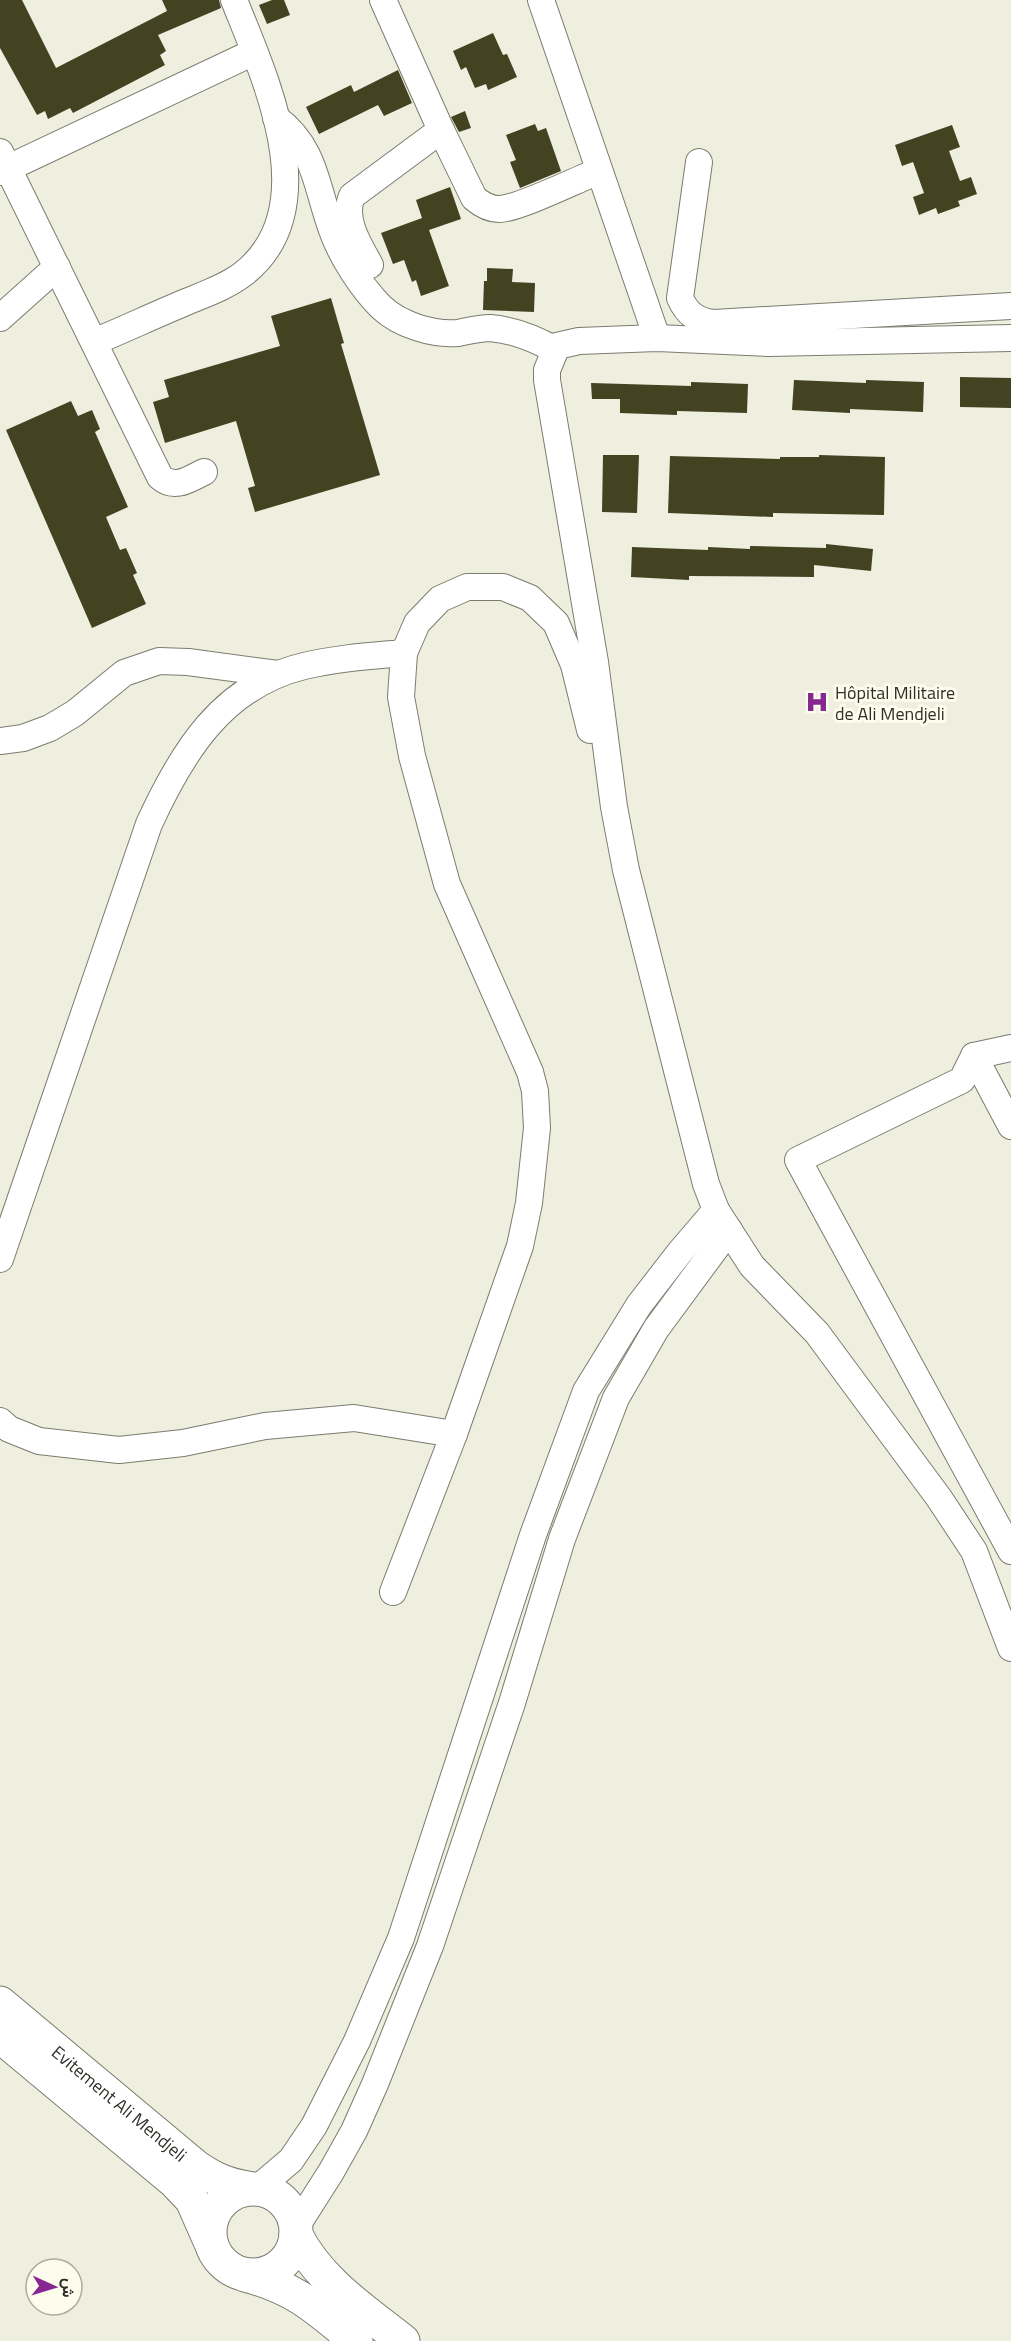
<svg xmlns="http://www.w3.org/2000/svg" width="1011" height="2341" font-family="'Titillium Web',Vazirmatn,sans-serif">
	<rect width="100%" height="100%" fill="#efefe0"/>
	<g fill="#434221">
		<polygon points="0,0 22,0 56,68 167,11 162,0 219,0 221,8 158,35 166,51 160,55 165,65 73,113 70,108 48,119 45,111 37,115 0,48"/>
		<polygon points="272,0 284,0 290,15 267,24 259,5"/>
		<polygon points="493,33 503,55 507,54 517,77 488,90 486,84 475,88 466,67 461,70 453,51"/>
		<polygon points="398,70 412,103 384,116 378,105 319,134 306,107 351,85 354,92"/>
		<polygon points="465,111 471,128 459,132 451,117"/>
		<polygon points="535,124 538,131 546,128 561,171 520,188 510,162 516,160 506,135"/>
		<polygon points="952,125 960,147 949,151 960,181 971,177 977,194 958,201 960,206 938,214 936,208 919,215 913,197 924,193 913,162 902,166 895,145"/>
		<polygon points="450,187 461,219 429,230 449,286 421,296 416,280 412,282 404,260 393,264 381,233 422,218 416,200"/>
		<polygon points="487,268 513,269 512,282 535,283 534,312 483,310 484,281 487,281"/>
		<polygon points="331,298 344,343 341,344 380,475 255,512 248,488 255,486 236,421 165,443 153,402 169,397 164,380 280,346 271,316"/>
		<polygon points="960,377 1011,378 1011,408 960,407"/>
		<polygon points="794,380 866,383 866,380 924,382 923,412 850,409 850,413 792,410"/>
		<polygon points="691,382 748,384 747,413 677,411 677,415 620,413 620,399 592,399 591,383 691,386"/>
		<polygon points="71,401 78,416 92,410 100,429 95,432 128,507 106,517 120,550 126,548 137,573 133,575 146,604 92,628 6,430"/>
		<polygon points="603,455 639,455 637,513 602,512"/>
		<polygon points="819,455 885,457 884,515 773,513 773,517 668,513 670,456 780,459 780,457 819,457"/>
		<polygon points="826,544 873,549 871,571 814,565 814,577 689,576 689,580 631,577 632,547 708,550 708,547 750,549 750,546 826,548"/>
	</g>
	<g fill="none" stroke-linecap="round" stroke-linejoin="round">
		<g stroke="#7b7b6e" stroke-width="28">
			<g id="minor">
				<path d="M 383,0 L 441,130 L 474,198 C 481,204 489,209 499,209 C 518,209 578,179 599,171"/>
				<polyline points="541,0 657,338"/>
				<path d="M 276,118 C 316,148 316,187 332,230 C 341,256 362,288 381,307 C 400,325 433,335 458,333 C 468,331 480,328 490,328 C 514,330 534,338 555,350"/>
				<path d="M 0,152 L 160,477 C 175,490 189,479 204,472"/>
				<path d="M 699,162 L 680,298 C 687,314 697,321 714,323 L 1011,306"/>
				<polyline points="0,172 254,52"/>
				<path d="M 370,265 C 359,245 342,219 352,196 L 441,130"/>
				<polyline points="0,318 57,267"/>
				<polyline points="1011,338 768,343 657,338 579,341 557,346 547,370 547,380 595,662 614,807 626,870 706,1184 716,1210 752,1266 817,1333 939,1498 974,1551 1011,1648"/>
				<path d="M 94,342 C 125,329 155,315 186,302 C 205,294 226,287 243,274 C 327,209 265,78 234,0"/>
				<polyline points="0,741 23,738 50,728 75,713 124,673 159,661 188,662 278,674"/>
				<polyline points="974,1056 962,1080 798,1160 1011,1551"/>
				<polyline points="974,1056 1011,1126"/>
				<polyline points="974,1056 1011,1048"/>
				<path d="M 0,1259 L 149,824 C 182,752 222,686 304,666 C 337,658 371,656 404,653"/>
				<polyline points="0,1421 9,1429 39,1441 119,1450 183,1443 265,1426 354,1418 454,1434"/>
				<polyline points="393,1592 454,1434 520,1246 529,1203 537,1128 535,1091 530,1072 447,884 412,756 401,697 404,653 417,623 440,599 467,587 503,587 530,598 556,623 574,665 590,730"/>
				<polyline points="258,2188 291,2160 314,2126 357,2041 401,1938 533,1535 586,1391 639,1305 680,1252 716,1210"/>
				<polyline points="296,2227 331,2172 354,2131 375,2084 430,1946 512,1703 562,1539 616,1398 656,1329 729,1230"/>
			</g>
		</g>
		<g stroke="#7b7b6e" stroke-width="35">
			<g id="highway">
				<path id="s1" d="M 0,2003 L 195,2166 C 212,2178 227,2185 248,2188"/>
				<polyline points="0,2036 174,2181 192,2200 210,2241"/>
				<circle cx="253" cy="2232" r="43"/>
				<path d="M 296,2235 C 319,2281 364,2310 403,2341"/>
				<path d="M 245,2275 C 296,2288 317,2309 356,2341"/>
			</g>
		</g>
		<use href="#minor" stroke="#fff" stroke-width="26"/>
		<use href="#highway" stroke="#fff" stroke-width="33"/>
	</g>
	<defs>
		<g id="hospital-bare" transform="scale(1.8)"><path d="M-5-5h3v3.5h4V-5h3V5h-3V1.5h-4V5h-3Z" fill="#872892" stroke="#fdfded" stroke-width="2.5" paint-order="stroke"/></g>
	</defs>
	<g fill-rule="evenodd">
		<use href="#hospital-bare" x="817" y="702"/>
	</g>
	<g text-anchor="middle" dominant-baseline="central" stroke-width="6" stroke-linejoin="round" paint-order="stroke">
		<g font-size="18" fill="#2f2f29" stroke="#fdfded" text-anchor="start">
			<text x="835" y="692">Hôpital Militaire<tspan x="835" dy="21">de Ali Mendjeli</tspan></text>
		</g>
		<g font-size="18" fill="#2f2f29" stroke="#fdfded">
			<text stroke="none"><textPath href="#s1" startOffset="156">Evitement Ali Mendjeli</textPath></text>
		</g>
	</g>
	<g transform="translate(54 2287) rotate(94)"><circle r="28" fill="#fdfded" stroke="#abab9f" stroke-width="1.5"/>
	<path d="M0-4.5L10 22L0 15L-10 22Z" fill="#872892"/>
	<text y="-9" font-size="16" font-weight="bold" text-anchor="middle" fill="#2f2f29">ش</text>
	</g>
</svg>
